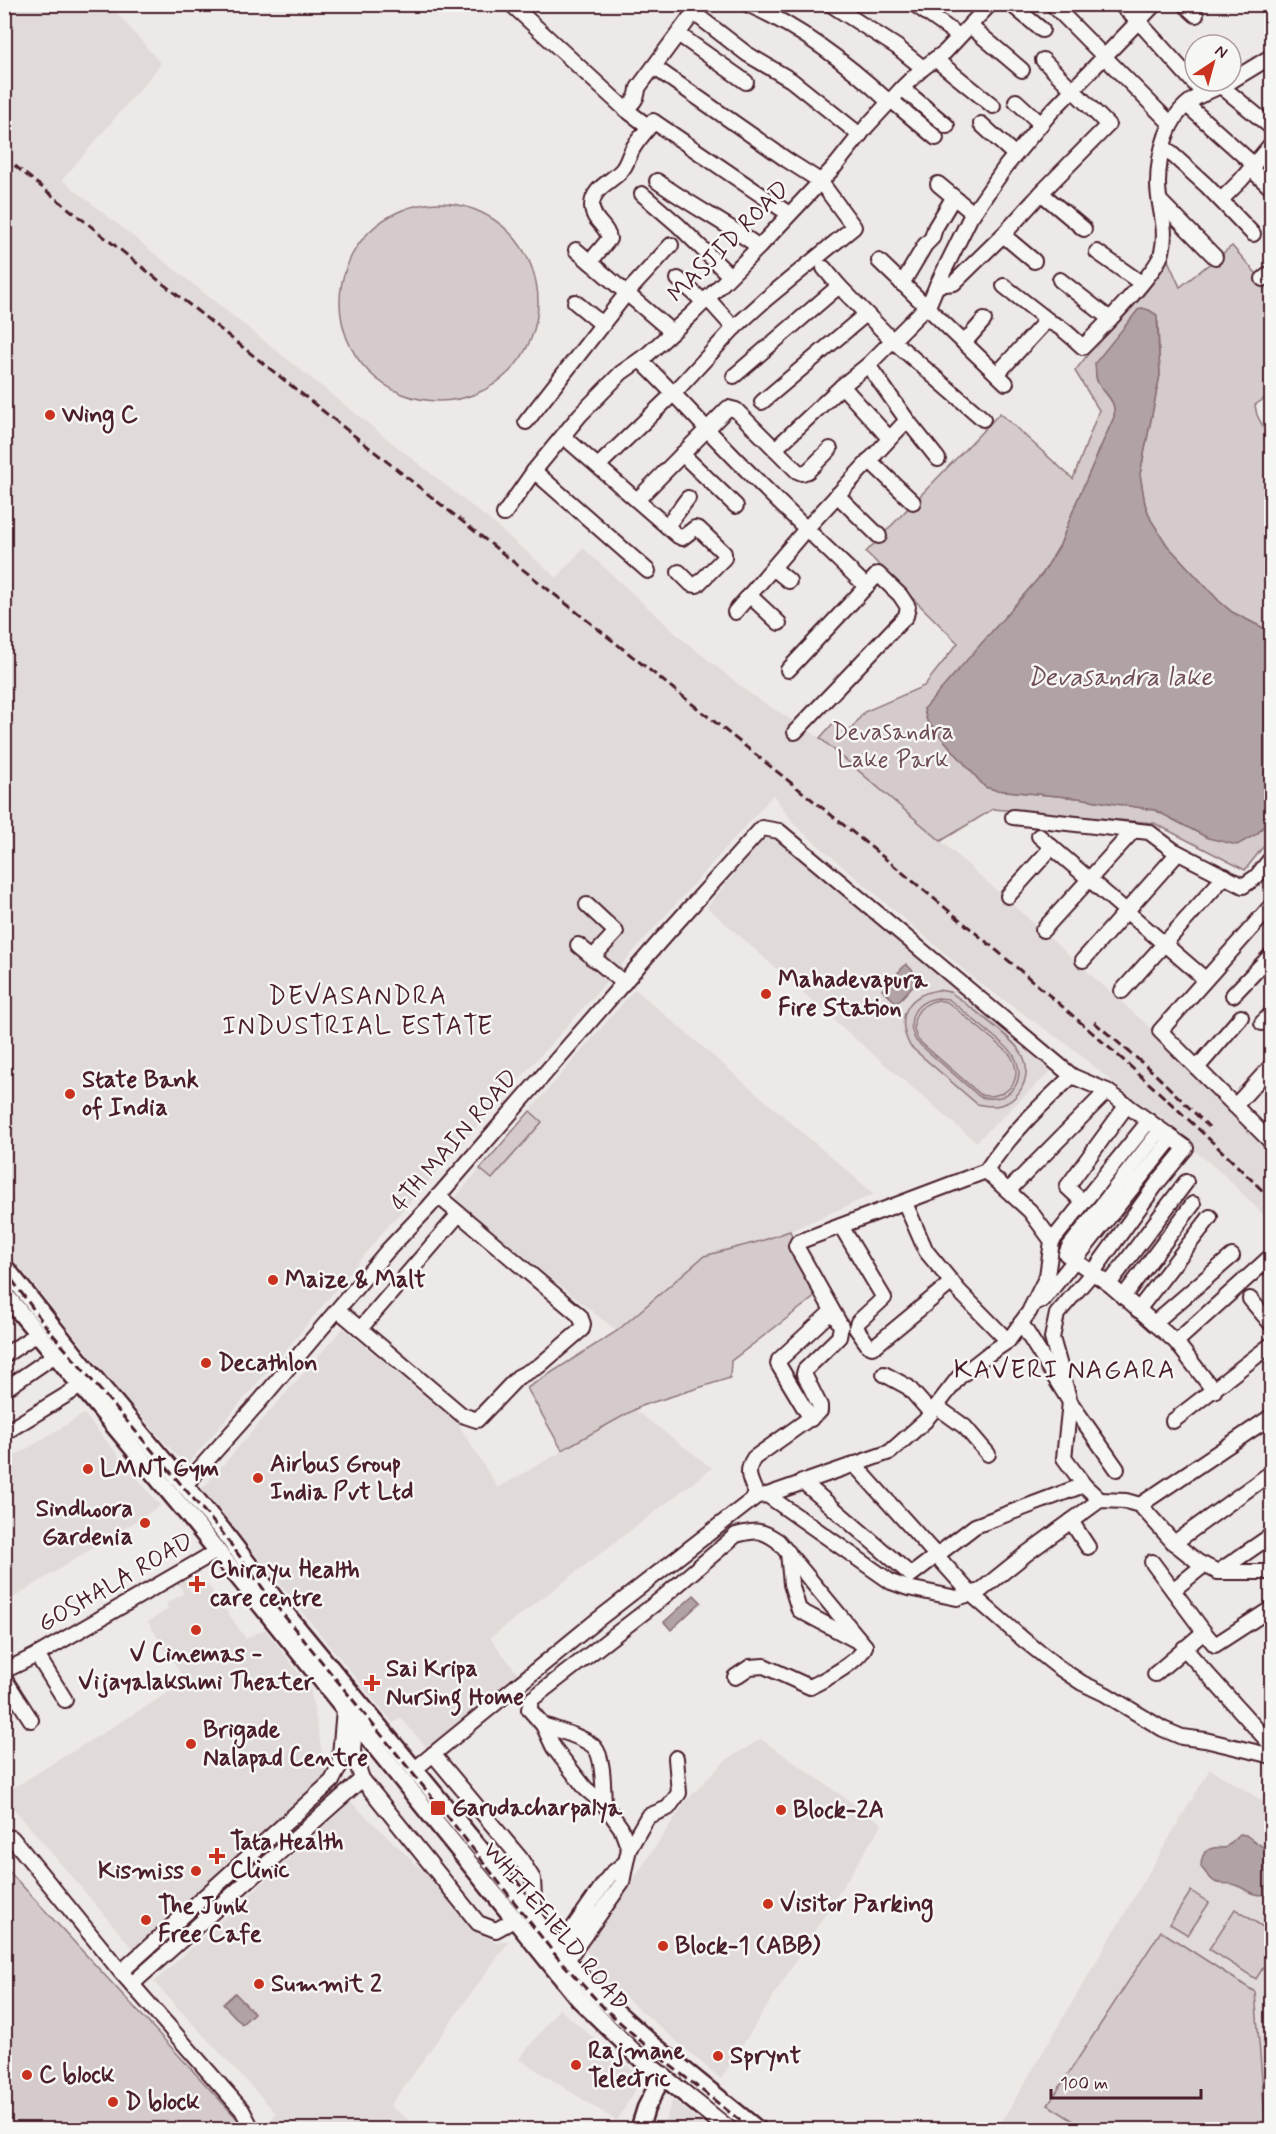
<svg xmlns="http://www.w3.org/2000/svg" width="1276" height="2134" font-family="Mynerve,sans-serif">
	<rect width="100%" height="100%" fill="#ece9e6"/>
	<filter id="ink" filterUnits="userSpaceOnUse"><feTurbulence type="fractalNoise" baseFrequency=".0167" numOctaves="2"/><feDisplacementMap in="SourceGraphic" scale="12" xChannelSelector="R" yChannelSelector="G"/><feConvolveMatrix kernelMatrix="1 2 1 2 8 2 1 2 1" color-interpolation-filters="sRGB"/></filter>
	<g filter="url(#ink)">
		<g fill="#e0dad8">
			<polygon points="4,5 110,5 161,64 62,180 488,519 557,578 583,548 683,640 753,696 819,737 941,841 1154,1031 1271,1151 1271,1222 1224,1175 1072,1048 977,981 797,827 773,795 383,1232 296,1338 186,1466 125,1398 5,1249"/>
			<polygon points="772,837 783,841 1051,1071 976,1142 859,1042 707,907 764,838"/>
			<polygon points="635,989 874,1194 790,1231 761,1241 743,1244 617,1331 453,1200"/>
			<polygon points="343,1328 458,1424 498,1488 635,1410 712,1468 490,1638 518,1674 429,1750 401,1718 393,1723 202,1489"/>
			<polygon points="84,1414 160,1506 5,1603 5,1462"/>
			<polygon points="184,1580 192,1593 207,1584 246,1639 265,1629 310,1688 323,1758 329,1774 135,1951 5,1798 5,1793 186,1682 148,1622 169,1609 166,1604 184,1593 178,1583"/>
			<polygon points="761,1739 882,1824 721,2079 597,1973 586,1950 687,1800 725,1761"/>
			<polygon points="1210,1769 1271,1806 1271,2129 997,2130"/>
			<polygon points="351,1802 439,1886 476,1932 496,1942 509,1941 390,2106 420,2129 264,2129 276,2113 154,1982"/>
			<polygon points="559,2009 642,2078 617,2121 519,2059"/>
			<polygon points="673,2100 710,2129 662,2129"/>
		</g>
		<g fill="#d4cbca" stroke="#8f757a" stroke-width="1.5" fill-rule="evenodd">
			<circle cx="439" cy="302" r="99"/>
			<path d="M 1232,246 L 1271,290 L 1271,394 L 1255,405 L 1257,415 L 1271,442 L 1271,632 L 1232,612 L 1219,601 L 1167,545 L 1151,520 L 1145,504 L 1140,474 L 1160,375 L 1158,322 L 1142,308 L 1138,310 L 1096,363 C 1096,370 1095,378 1098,383 C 1106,395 1117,402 1114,417 L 1076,503 L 1060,545 L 1043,573 L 924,710 L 927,721 L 985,787 L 996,790 L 1078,798 L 1155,810 L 1208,838 L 1257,834 L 1271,817 L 1271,837 L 1245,870 L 1154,823 L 993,809 L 941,841 L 820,738 L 836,720 L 850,731 L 864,712 L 924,686 L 958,643 L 866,552 L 1000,413 L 1073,479 L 1099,410 L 1075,371 L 1154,269 L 1167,258 L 1180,287 Z"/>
			<path d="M 938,990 L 950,992 L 960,999 C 975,1011 1014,1039 1022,1054 C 1030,1068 1026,1086 1015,1097 C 1004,1108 990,1107 977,1104 L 910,1046 C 895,1017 907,995 938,990 ZM 938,998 L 948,999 L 956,1005 L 1010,1050 C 1031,1076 1012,1105 980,1097 L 916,1041 C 905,1020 914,1001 938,998 Z"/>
			<path d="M 938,1000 L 947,1002 L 954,1007 L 1008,1052 C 1027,1075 1010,1101 981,1095 L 918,1040 C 908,1021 917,1004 938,1000 Z"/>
			<polygon points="530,1111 542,1122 492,1179 480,1169"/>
			<polygon points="790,1231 816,1296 731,1361 730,1378 641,1406 562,1450 527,1388 617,1331 704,1256 761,1241"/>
			<polygon points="4,1866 242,2124 238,2129 5,2129"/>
			<polygon points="1191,1891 1209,1903 1188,1935 1170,1924"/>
			<polygon points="1235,1909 1271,1932 1271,1955 1256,1979 1209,1949"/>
			<polygon points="1161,1931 1255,1992 1266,2129 1086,2129 1048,2105"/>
		</g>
		<g fill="#b1a2a3" stroke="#886e73" stroke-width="1.5">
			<path d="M 1142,308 L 1149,310 L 1157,315 L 1160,375 L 1140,474 L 1145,504 L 1151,520 L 1167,545 L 1219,601 L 1232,612 L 1271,632 L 1271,817 L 1257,834 L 1237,845 L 1208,838 L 1155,810 L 1078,798 L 996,790 L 985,787 L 927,721 L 924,709 L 1043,573 L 1060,545 L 1076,503 L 1114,417 C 1117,401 1106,395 1098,383 C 1095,378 1096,370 1095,363 L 1138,310 Z"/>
			<polygon points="906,964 920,978 897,1003 882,990"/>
			<polygon points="694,1595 701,1602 671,1630 664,1622"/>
			<path d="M 1240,1834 L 1246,1835 C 1253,1841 1267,1848 1271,1855 L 1272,1891 C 1259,1901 1247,1889 1235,1885 C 1228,1882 1221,1885 1215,1882 C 1209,1878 1206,1873 1201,1867 C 1201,1850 1210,1846 1225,1848 Z"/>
			<polygon points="235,1993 254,2013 242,2024 223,2004"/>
		</g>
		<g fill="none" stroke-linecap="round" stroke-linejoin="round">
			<g stroke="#4a1f2b" stroke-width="18">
				<g id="minor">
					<path d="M 511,4 L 625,109 C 633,104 638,98 638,88 L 700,4"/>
					<path d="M 747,4 C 800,27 847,63 889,102"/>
					<polyline points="830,4 897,47 923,68"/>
					<polyline points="914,4 959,36"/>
					<polyline points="1011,4 1042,30"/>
					<polyline points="1052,4 1170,123"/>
					<polyline points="1120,4 1139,22 1204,94"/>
					<polyline points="1184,4 1196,15"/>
					<polyline points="1265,4 1272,10"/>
					<polyline points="694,13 747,54 791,80 860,135"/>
					<polyline points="970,26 1022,70"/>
					<polyline points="678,34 746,82"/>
					<polyline points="935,59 993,106"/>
					<polyline points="1231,81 1272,56"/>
					<polyline points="1221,86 1272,128"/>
					<polyline points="902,88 947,126"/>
					<polyline points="891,100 936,138"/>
					<polyline points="1016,101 1041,124"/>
					<polyline points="1187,105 1254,165"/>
					<path d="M 625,109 L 649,127 C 643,135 636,142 632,150 C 628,157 627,165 621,171 C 611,182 592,188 592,206 C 592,221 608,226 609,239 L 590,262 L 672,332"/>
					<polyline points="981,124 1015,155"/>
					<polyline points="649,127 653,121 789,214"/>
					<polyline points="1164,147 1206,185 1253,234"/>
					<polyline points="1251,169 1272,189"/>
					<path d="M 657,181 C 690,205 726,223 759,247"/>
					<polyline points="938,184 973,213"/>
					<polyline points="1041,193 1084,229"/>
					<polyline points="642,194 678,225 729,275"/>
					<polyline points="1221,200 1241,180 1272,143"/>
					<polyline points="1161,202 1215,257"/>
					<polyline points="1003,235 1034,261"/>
					<polyline points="576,250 590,262"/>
					<polyline points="1097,252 1141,283"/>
					<polyline points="879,261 1006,383"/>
					<polyline points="824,268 839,286"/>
					<polyline points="678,279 703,301"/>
					<polyline points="1263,279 1272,272"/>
					<polyline points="1060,280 1110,319"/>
					<polyline points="902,284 925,245 932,238 935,228 953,198"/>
					<polyline points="937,285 954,283 1003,235 1044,190 1108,125 1043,60"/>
					<polyline points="1004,286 1049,321"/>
					<polyline points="707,298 734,328"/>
					<polyline points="575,302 603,325"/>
					<polyline points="964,343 984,320"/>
					<path d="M 640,360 C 670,389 697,419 726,449 C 771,496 819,541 866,586"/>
					<path d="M 997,374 L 1045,322 C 1058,321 1073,339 1083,347 C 1099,331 1159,270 1162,252 C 1168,226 1158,208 1158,184 C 1158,154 1167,116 1194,99 C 1205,92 1219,87 1231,81"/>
					<polyline points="734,376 839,286 892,340 983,419"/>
					<polyline points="842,386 868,365"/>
					<polyline points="762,402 866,314"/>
					<polyline points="907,420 938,459"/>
					<polyline points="526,422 626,294 671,245"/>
					<polyline points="563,436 678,536 682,538 695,528 699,529 724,553 724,558 697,585 691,584 679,572"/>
					<polyline points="775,449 797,471 802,473 808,471 830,449"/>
					<polyline points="682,454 736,506"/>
					<polyline points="869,460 913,502"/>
					<polyline points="599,465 674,393 734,328 766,299 854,227 820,181 787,160 654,67"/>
					<polyline points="534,471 648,571"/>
					<polyline points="837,495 879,536"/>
					<polyline points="637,500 728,408 736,410 775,449 842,386 889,438"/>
					<polyline points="504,514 534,471 580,415 621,373 648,354 692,314 759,247 836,165 867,126 905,85 923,68 945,52 990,4"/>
					<polyline points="667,526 688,498"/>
					<polyline points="773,568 789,581"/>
					<polyline points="749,595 779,623"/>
					<polyline points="735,612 806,529 907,420 868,365 929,304 937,285 970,218 1006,166 1051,112 1155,4"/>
					<polyline points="788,670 878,574 900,595 908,607 906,616 795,732"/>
					<polyline points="1013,817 1149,832 1173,850 1243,886 1256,877 1272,857"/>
					<polyline points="1039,836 1205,979"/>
					<polyline points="1008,896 1052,847"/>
					<polyline points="587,905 616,932 592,958"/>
					<polyline points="1272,905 1160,1031 1272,1143"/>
					<polyline points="1043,930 1134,830"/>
					<polyline points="578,945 624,983"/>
					<polyline points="1083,960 1178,853"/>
					<polyline points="1122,991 1225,876"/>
					<polyline points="1233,995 1272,954"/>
					<polyline points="1262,1023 1272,1013"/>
					<polyline points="1197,1068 1241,1017"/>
					<polyline points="1235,1106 1272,1065"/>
					<polyline points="1162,1131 1155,1137 1069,1247 1066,1254 1109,1284 1176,1342 1214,1391"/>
					<polyline points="1009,1190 1107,1091"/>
					<polyline points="1083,1202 1067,1187 1127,1105"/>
					<polyline points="905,1203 926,1251 959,1291 1008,1341"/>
					<polyline points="841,1226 884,1298 858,1322 856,1328 868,1345 872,1347 876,1345 952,1282"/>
					<polyline points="1052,1241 1149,1121"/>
					<polyline points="1109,1284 1186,1182"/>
					<polyline points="1123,1297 1193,1204"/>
					<polyline points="1250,1299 1272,1325"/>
					<polyline points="1036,1302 1043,1300 1172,1138"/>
					<polyline points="338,1310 462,1415 477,1420 518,1377 539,1366 582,1329 583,1324 580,1316 438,1196"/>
					<polyline points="1138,1310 1210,1217"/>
					<polyline points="1021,1323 1070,1402 1117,1469"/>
					<polyline points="1154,1323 1232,1256"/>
					<polyline points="360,1329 459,1214"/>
					<polyline points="1176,1342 1268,1259"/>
					<polyline points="4,1356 38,1333"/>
					<polyline points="884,1374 908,1387 931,1413"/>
					<polyline points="4,1390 55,1355"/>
					<polyline points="936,1406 965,1427 988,1454"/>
					<polyline points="811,1419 778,1364 779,1360 832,1311"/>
					<polyline points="1173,1421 1272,1344"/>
					<polyline points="4,1433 81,1386"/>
					<polyline points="854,1464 971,1594 1024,1640 1058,1667 1082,1683 1105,1694 1163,1729 1182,1737 1205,1740 1272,1756"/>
					<polyline points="802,1481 911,1575 975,1526 1084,1485"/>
					<polyline points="184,1486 260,1401 388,1250 428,1208 660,941 762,828 779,831 1072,1076 1107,1091 1186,1148 1158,1182 1093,1272 1057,1314 1052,1338 1070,1402 1064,1458 1084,1485 1100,1500"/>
					<polyline points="767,1495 891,1582 908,1588 957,1598 980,1591 1026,1554 1100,1500 1126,1501 1140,1505 1174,1543 1198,1562 1218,1572 1272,1572"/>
					<path d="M 757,1496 C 751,1481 744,1473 754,1458 L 820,1411 L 820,1406 L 804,1374 L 805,1370 L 839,1337 L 841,1326 L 796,1246 L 798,1242 L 986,1171"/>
					<polyline points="1140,1505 1272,1416"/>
					<polyline points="1071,1521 1088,1547"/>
					<polyline points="1174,1543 1272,1472"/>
					<polyline points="788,1552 791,1584 799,1610 861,1643"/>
					<polyline points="1152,1562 1204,1632 1155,1674"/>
					<polyline points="1218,1572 1272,1535"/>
					<polyline points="1173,1590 1204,1565"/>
					<polyline points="1203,1631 1215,1645 1272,1608"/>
					<polyline points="1184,1648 1272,1746"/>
					<polyline points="37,1655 65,1700"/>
					<polyline points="4,1671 37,1655 217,1551"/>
					<path d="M 735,1677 L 750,1667 L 764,1666 L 810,1687 C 824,1680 861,1661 865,1646"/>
					<polyline points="4,1678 31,1720"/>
					<polyline points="355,1723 353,1752 362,1779 478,1923 496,1930 514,1920"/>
					<path d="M 543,1725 C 556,1730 586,1737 595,1748 C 604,1758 603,1791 604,1804"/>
					<polyline points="433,1754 520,1858 533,1879 535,1919"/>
					<path d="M 415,1769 L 596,1621 L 757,1496 L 767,1495 L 890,1452 L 925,1421 L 959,1377 L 987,1355 L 1008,1341 L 1029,1312 L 1047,1276 L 1052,1241 L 1030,1211 L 986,1171 C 1010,1134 1040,1106 1072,1076"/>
					<polyline points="4,1837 12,1838 121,1972 242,2110 249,2123 247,2130"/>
					<polyline points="629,1849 648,1816 668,1808 679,1793 676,1758"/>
					<path d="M 626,1862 L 629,1849 L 621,1828 L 604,1804 L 586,1789 L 554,1748 L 543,1725 L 529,1709 L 532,1699 L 661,1599 L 736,1535 C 756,1530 761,1529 778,1541 L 865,1646"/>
					<polyline points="557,1947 564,1941 610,1875 626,1862 622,1883 567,1960"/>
					<polyline points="121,1972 332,1781 339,1767 344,1709"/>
					<polyline points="132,1984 362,1779"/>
				</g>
			</g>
			<g stroke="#4a1f2b" stroke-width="21">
				<g id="major">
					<polyline points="4,1266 84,1366 223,1531 290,1619 490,1861 564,1957 593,1991 652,2044 758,2130"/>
					<polyline points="4,1293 189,1516 579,1999 640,2058 730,2130"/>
					<polyline points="639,2130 646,2108 663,2075"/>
				</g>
			</g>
			<use href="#minor" stroke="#f6f6f2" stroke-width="14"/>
			<use href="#major" stroke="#f6f6f2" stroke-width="16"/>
			<g stroke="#4a1f2b" stroke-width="3" stroke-dasharray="9 4.5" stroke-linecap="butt">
				<path d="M 4,157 C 228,336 452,513 676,691 C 880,854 1086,1015 1272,1200"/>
				<polyline points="1094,1022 1153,1072 1209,1127"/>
				<polyline points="4,1269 48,1329 221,1531 273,1602 445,1813 557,1957 605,2009 652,2051 752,2130"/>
			</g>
		</g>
	</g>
	<g fill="#c8321e" stroke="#f6f6f2" stroke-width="2">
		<circle cx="50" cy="415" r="6"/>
		<circle cx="766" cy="994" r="6"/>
		<circle cx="70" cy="1094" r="6"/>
		<circle cx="273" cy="1280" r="6"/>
		<circle cx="206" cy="1363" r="6"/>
		<circle cx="88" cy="1469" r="6"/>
		<circle cx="258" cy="1478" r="6"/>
		<circle cx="145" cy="1523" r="6"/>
		<path d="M194 1575h6v6h6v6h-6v6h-6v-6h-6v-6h6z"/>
		<circle cx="196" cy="1630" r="6"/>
		<path d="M369 1674h6v6h6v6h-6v6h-6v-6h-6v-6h6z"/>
		<circle cx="191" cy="1744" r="6"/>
		<rect x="430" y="1800" width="16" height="16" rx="3"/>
		<circle cx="781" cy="1810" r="6"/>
		<path d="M214 1847h6v6h6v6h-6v6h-6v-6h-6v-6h6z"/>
		<circle cx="196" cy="1871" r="6"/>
		<circle cx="768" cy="1904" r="6"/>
		<circle cx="146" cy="1920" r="6"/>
		<circle cx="663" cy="1946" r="6"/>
		<circle cx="259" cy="1984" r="6"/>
		<circle cx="718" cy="2056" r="6"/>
		<circle cx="576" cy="2065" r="6"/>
		<circle cx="27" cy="2075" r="6"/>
		<circle cx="113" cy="2102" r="6"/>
	</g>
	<g text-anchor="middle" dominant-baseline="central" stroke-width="5" stroke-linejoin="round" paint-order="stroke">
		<g font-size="24" fill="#4a1f2b" stroke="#f6f6f2">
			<text transform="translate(729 242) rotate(-45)">MASJID ROAD</text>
			<text transform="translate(455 1141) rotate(-49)">4TH MAIN ROAD</text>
			<text transform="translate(116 1583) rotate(-30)">GOSHALA ROAD</text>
			<text transform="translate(555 1927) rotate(50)">WHITEFIELD ROAD</text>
		</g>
		<g font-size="24" font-weight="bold" fill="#4a1f2b" stroke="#f6f6f2" text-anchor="start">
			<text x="62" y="415">Wing C</text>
			<text x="778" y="980">Mahadevapura<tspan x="778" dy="28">Fire Station</tspan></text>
			<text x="82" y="1080">State Bank<tspan x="82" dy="28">of India</tspan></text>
			<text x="285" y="1280">Maize &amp; Malt</text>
			<text x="218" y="1363">Decathlon</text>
			<text x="270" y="1464">Airbus Group<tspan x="270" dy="28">India Pvt Ltd</tspan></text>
			<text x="100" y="1469">LMNT Gym</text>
			<text x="133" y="1509" text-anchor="end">Sindhoora<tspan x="133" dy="28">Gardenia</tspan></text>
			<text x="210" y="1570">Chirayu Health<tspan x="210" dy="28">care centre</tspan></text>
			<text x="196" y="1654" text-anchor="middle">V Cinemas -<tspan x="196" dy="28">Vijayalakshmi Theater</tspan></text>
			<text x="386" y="1669">Sai Kripa<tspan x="386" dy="28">Nursing Home</tspan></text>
			<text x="203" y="1730">Brigade<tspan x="203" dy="28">Nalapad Centre</tspan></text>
			<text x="452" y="1808">Garudacharpalya</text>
			<text x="793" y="1810">Block-2A</text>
			<text x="230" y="1842">Tata Health<tspan x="230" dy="28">Clinic</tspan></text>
			<text x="184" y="1871" text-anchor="end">Kismiss</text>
			<text x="780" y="1904">Visitor Parking</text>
			<text x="158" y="1906">The Junk<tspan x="158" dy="28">Free Cafe</tspan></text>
			<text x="675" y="1946">Block-1 (ABB)</text>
			<text x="271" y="1984">Summit 2</text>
			<text x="588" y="2051">Rajmane<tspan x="588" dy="28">Telectric</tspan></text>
			<text x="730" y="2056">Sprynt</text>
			<text x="39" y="2075">C block</text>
			<text x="125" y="2102">D block</text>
		</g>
		<g font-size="24" fill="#6c4a53" stroke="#f6f6f2">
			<text x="893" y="732">Devasandra<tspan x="893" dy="28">Lake Park</tspan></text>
		</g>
		<g font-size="26" font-style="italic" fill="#6e4d55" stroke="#f6f6f2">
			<text x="1120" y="678">Devasandra lake</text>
		</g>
		<g font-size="26" letter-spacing="1.5" fill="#4a1f2b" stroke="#f6f6f2">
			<text x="358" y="997">DEVASANDRA<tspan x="358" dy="30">INDUSTRIAL ESTATE</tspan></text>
			<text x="1065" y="1371">KAVERI NAGARA</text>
		</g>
	</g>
	<rect width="1276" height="2134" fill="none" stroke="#f6f6f2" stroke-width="24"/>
	<rect x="12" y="12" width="1252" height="2110" fill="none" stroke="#4a1f2b" stroke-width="2" filter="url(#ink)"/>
	<g transform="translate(1213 63) rotate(36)"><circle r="28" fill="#f6f6f2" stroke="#b1a0a2" stroke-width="1.5"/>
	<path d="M0-4.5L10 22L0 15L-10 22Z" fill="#c8321e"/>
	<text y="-9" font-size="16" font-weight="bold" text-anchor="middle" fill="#4a1f2b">N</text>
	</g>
	<path d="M1051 2089v9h150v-9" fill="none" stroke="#4a1f2b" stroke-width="3"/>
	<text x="1060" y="2089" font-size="18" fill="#4a1f2b" stroke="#f6f6f2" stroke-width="4.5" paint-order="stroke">100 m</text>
</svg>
